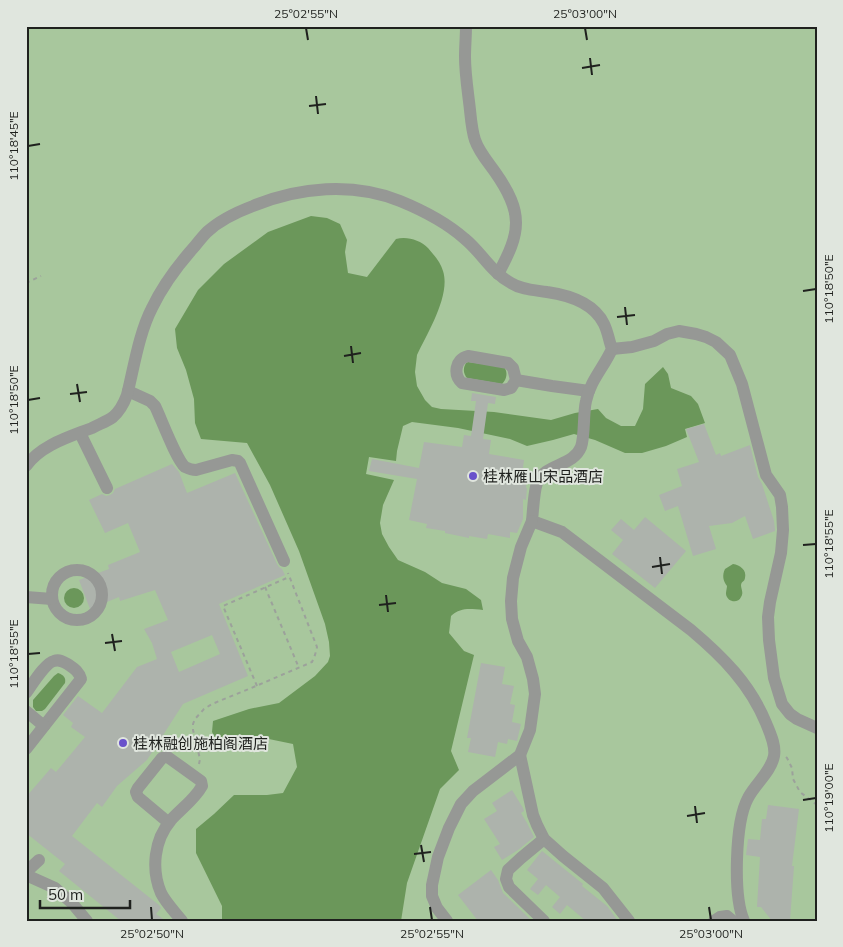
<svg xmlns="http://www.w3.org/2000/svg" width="843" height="947" font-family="Mulish,'Noto Sans SC',sans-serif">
	<rect width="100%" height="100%" fill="#e0e6de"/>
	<rect fill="#a8c79d" x="26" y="26" width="791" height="895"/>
	<g fill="#6b975a">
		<path d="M 311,216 L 327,218 L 340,224 L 347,240 L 345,252 L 348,273 L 367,277 L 396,239 C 407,236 420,240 428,248 C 434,255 441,263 443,271 C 451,295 427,334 417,355 L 415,372 L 417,386 L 425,400 L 432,407 L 441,409 L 494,412 L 551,420 L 575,413 L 598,409 L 606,418 L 621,426 L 635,426 L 643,409 L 645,384 L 663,367 L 668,374 L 671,388 L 691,396 L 698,404 L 705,423 L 685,429 L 687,437 L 666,446 L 642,453 L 625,453 L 595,440 L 574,434 L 553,440 L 527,446 L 510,439 L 458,428 L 412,422 L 403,426 L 397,451 L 396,461 L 369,457 L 366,474 L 394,480 L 383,505 L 380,523 L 382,534 L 389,547 L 398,560 L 425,572 L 442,583 L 466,589 L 481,600 L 483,610 C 470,609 461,607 451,616 L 449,633 L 464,651 L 474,655 L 451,751 L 459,770 L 440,789 L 407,883 L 401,921 L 222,921 L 222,906 L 196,853 L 196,829 L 214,814 L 234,795 L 267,795 L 283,793 L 297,767 L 293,744 L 264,738 L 217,741 L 212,732 L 213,721 L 249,709 L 279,703 L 315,676 L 328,662 L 330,656 L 329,642 L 325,624 L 299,551 L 270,485 L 247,443 L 201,439 L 195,423 L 194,399 L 186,370 L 177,348 L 175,329 L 198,290 L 224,264 L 268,232 Z"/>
		<path d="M 468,362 L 504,367 C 508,372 507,379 502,384 L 467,378 C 463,373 463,368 466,363 Z"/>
		<path d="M 733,564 C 740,565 747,570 745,578 C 744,583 742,580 741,585 C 741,589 744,593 741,597 C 738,604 727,602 726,594 C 726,592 727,587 727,586 C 723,581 722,575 725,569 Z"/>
		<circle cx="74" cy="598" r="10"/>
		<path d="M 58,673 C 64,675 66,678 65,683 L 45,709 L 42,711 L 36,711 L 33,707 L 33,700 L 54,676 Z"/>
	</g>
	<g fill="#adb3ac" fill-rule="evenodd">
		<polygon points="472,393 496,397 495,404 488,403 483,439 491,440 489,454 524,460 522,475 527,476 526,488 527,488 526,500 523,499 523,519 517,533 510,532 510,538 488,534 487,539 469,536 469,538 445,533 445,531 426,528 427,524 409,520 417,479 369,471 372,459 419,468 424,442 462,447 464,435 471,436 476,401 471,401"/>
		<polygon points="704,424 716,455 720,453 721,456 750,445 758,477 762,484 774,521 775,530 775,531 753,539 745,516 732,523 709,526 716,549 693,556 678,506 665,511 659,495 682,486 677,469 699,462 686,429"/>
		<path d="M 172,464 L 179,472 L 187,493 L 235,473 L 277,564 L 279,567 L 282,569 L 285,575 L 219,604 L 248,676 L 183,704 L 147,760 L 117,786 L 102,807 L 97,803 L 72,836 L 159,905 L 161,908 L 156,914 L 166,921 L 121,921 L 59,871 L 65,864 L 26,833 L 26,797 L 51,768 L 56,772 L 85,737 L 71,727 L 73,723 L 63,715 L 78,696 L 102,713 L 137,667 L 157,659 L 152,643 L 144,629 L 168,620 L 155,590 L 120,601 L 119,597 L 90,609 L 79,580 L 109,569 L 108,565 L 140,552 L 128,523 L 105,533 L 89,500 L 102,494 L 106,496 L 110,495 L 113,493 L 115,489 ZM 212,635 L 220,654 L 179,672 L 171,652 Z"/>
		<polygon points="645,517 686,551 655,588 612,554 623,540 611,530 621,519 634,530"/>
		<polygon points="481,663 505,667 502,684 514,686 510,704 515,705 512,722 521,724 517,741 508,739 507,744 498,742 495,757 468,752 471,738 467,738"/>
		<polygon points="512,790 523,808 524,811 521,813 527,823 534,837 518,850 502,860 494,847 500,844 484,819 497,811 492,803"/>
		<polygon points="768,805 799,809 792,866 794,866 790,921 772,921 761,907 757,907 760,857 746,855 748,839 760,840 762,819 766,819"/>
		<polygon points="542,851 583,884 582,886 607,906 618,921 586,921 567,905 560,914 552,907 560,897 546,885 538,895 530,889 538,879 527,870"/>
		<polygon points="491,870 498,880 503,893 532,921 478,921 458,895"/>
	</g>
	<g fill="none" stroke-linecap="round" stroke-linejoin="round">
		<g stroke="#9ca19b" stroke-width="2" stroke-dasharray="4 4" stroke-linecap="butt">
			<polyline points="26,283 41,276"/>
			<polyline points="265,587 299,668"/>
			<polyline points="257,686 223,606 289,577"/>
			<polyline points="786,757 787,758 792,768 793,779 800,792 817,805"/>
			<polyline points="199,764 200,759 193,730 193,724 195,719 204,709 212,704 249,689 312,662 315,655 317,647 288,573"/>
		</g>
		<g stroke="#969895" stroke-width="12">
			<path d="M 466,26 C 466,36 465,47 465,57 C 465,74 468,92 470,110 C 471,120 472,131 475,140 C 479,152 488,162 495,172 C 524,213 521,232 498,274"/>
			<polyline points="612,349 632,347 654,341 667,334 679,331 696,334 706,337 716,342 730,355 742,384 766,475 780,495 782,507 783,530 781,553 770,602 768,617 769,640 774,678 782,704 790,714 797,719 817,728"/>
			<path d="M 516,380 L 511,388 L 504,390 L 462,383 C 453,375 455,359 468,356 L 508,363 L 513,368 L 516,380 L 552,386 L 589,391"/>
			<path d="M 128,391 L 150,401 L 155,406 C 161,418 176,459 185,467 C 189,469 192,470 196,470 L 232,460 L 238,461 L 240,463 L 284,561"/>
			<polyline points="80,433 107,488"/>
			<path d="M 26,466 C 41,445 69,437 92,428 C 99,424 106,422 113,417 C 120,411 124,403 127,395 C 134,367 139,333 152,308 C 163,285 178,265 195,246 C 199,241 203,236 207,232 C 220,220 237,212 253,206 C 299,187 353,182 400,201 C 422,210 447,223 465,239 C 481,252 492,273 511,283 C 522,290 535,290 547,292 C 568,295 594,303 604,324 C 608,332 609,341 612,349 C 604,367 590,381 586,401 C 583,414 585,435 581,447 C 573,467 545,463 537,483 C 534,491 533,511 532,521 L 562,532 L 691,630 C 723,657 750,684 766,723 C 770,733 776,745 774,756 C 771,772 755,784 748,798 C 735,822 733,896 744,921"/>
			<circle cx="77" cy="595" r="25"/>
			<polyline points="26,597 52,599"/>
			<path d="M 26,693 C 32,685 45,663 54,661 C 60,659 64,662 69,665 C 75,669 79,672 81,679 L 26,749"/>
			<polyline points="26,711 44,726"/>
			<polyline points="520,755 533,815 537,825 544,839 563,856 603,888 629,921"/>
			<path d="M 169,823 L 138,797 L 136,792 L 138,788 L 162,758 L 166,757 L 169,758 L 201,781 L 202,786 C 195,799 181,809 171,820 C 154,840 151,869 161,893 C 166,903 175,912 182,921"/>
			<polyline points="26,872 39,860"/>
			<polyline points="26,875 55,888 72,903 87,921"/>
			<polyline points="447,921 437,908 432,896 432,885 438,857 449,828 461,804 473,791 520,755 530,730 535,694 533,679 527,657 518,641 512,619 511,601 513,578 521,547 532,521"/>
			<polyline points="544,921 509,887 506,879 508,870 521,858 544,839"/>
			<polyline points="714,921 720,917 727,916 733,921"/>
		</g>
	</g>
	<path fill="none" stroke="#1f211e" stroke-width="2" d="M 306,28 L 308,40M 585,28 L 587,40M 590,58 L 592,75M 582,68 L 600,65M 316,96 L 318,114M 309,106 L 326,104M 28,146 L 40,144M 803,291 L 816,289M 625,307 L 627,325M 617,317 L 635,315M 351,346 L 353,363M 344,356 L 361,353M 77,384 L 80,402M 70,394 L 87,392M 28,400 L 40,398M 803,545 L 816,544M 660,557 L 662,574M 652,567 L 670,564M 386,595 L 388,612M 379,605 L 396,603M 112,634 L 115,651M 105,643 L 122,641M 28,654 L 40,653M 803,800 L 816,798M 695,806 L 697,823M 687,816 L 705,813M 421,845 L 424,862M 414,854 L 431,852M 151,907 L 152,920M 430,907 L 432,920M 709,907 L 711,920"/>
	<g fill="#6952cb" stroke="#e0e6de" stroke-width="2">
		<circle cx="473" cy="476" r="5"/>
		<circle cx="123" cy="743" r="5"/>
	</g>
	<g text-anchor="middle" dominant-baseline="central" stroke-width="4" stroke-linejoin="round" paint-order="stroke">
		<g font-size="15" fill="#1f211e" stroke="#e0e6de" text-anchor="start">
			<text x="483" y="476">桂林雁山宋品酒店</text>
			<text x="133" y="743">桂林融创施柏阁酒店</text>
		</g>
	</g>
	<rect width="843" height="947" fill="none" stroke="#e0e6de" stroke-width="55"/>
	<path d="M40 900v8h90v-8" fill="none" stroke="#1f211e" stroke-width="2.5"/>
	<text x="48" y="900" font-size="15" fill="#1f211e" stroke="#e0e6de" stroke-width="4" paint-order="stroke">50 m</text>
	<rect x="28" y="28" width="788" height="892" fill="none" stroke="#1f211e" stroke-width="2"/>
	<g font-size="12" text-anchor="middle" fill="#1f211e">
		<text x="306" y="18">25°02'55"N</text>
		<text x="585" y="18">25°03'00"N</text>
		<text transform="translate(14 146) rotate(-90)" y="4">110°18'45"E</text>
		<text transform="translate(829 289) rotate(-90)" y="4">110°18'50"E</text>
		<text transform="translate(14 400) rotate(-90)" y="4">110°18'50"E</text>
		<text transform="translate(829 544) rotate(-90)" y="4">110°18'55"E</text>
		<text transform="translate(14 654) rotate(-90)" y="4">110°18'55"E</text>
		<text transform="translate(829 798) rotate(-90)" y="4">110°19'00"E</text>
		<text x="152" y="938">25°02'50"N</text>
		<text x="432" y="938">25°02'55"N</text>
		<text x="711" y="938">25°03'00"N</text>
	</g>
</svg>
